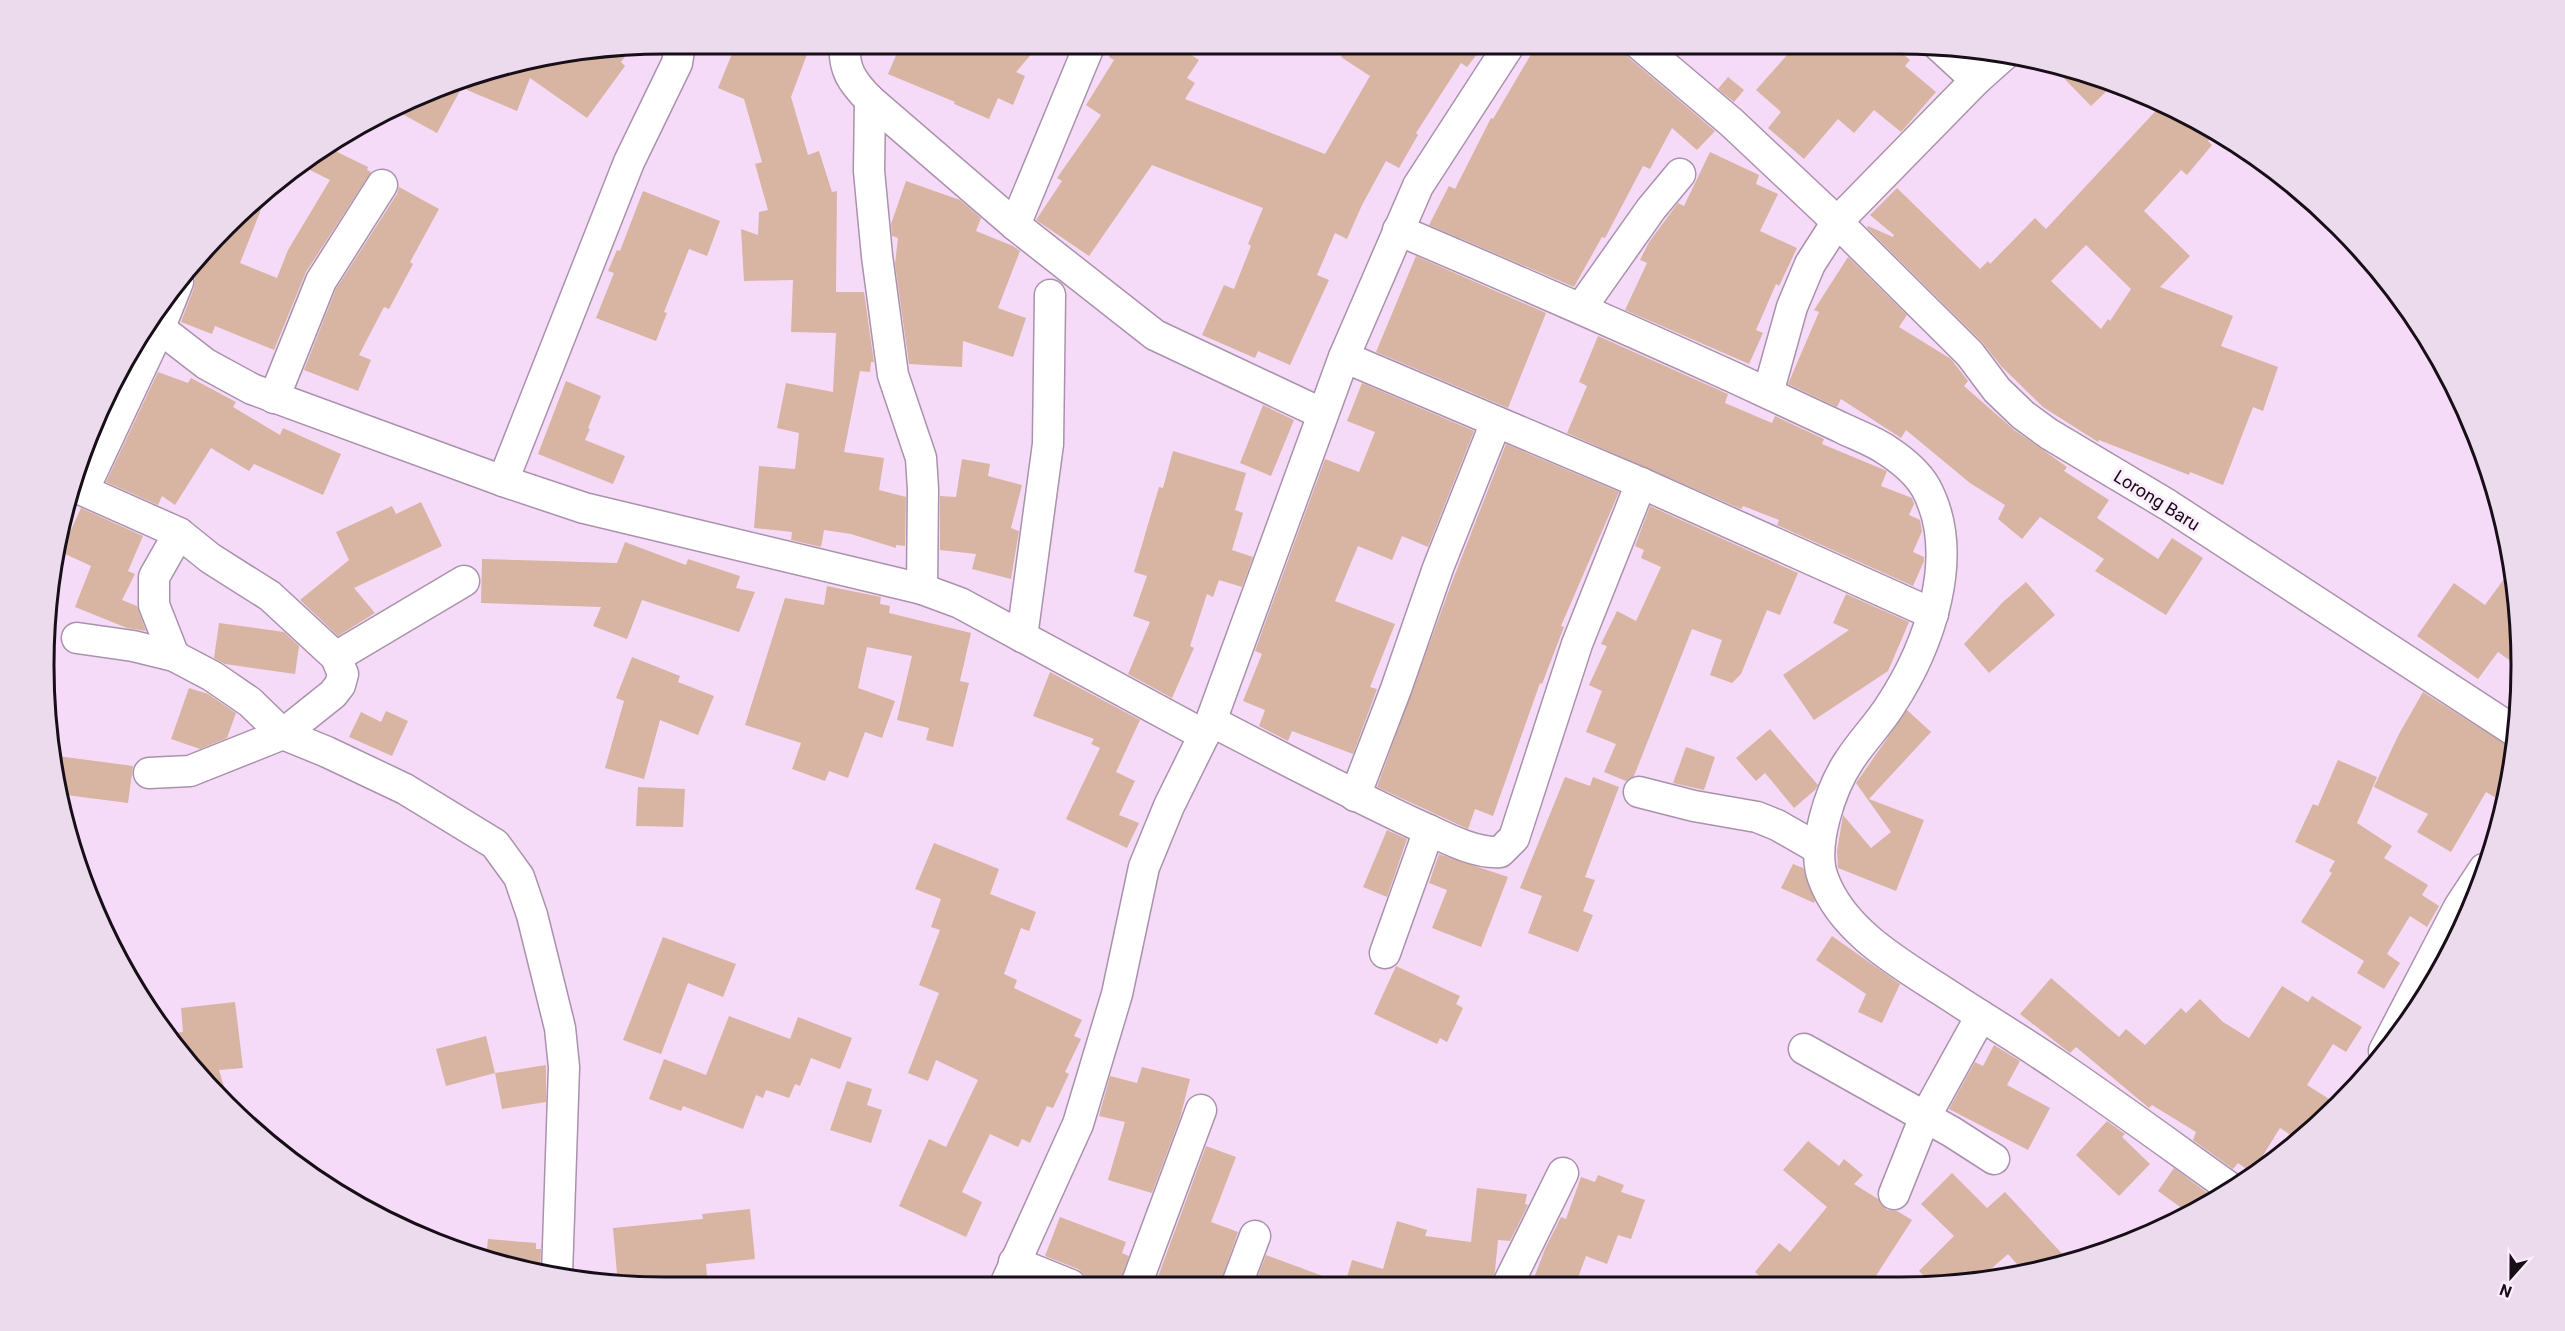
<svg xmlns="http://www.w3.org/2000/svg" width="2565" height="1331" font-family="Roboto,sans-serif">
	<rect width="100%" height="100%" fill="#f6dbf9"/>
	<g fill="#d8b4a2" fill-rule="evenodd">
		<polygon points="736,44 796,44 809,49 791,97 808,155 819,151 832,192 837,191 836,292 864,292 874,362 871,362 870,372 860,371 844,452 884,458 879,490 906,497 905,546 896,545 896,548 851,534 824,530 821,547 791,540 792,532 754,528 759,466 795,469 799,433 777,428 786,383 833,392 836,333 791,332 793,280 744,281 741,229 758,235 759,212 768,210 755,164 762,162 744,99 718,88"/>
		<polygon points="901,44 1040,44 1016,72 1025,76 1013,105 998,98 989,119 954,104 955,102 888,74"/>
		<polygon points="1117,44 1174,44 1199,60 1187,78 1195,83 1185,99 1325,154 1370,76 1341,57 1349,44 1485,44 1467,67 1461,63 1416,133 1418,135 1399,168 1386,161 1362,205 1347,239 1335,233 1317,275 1329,280 1290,365 1258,351 1255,358 1202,335 1224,285 1234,289 1251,246 1248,244 1263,208 1152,165 1089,256 1036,220 1062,181 1057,178 1101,115 1086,105 1114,60 1109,57"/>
		<polygon points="1537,44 1623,44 1624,51 1629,58 1715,131 1697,150 1672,128 1650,169 1643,166 1605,238 1602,237 1574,287 1429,225 1449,186 1455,189 1491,118 1493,119"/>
		<polygon points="1796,45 1892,45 1910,60 1905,66 1936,92 1901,132 1874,110 1854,133 1838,119 1804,159 1768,128 1781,112 1756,90"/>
		<polygon points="632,47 621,62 625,66 587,118 530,78 517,111 467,90 474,74 544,55"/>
		<polygon points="2049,63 2061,65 2113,85 2091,106"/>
		<polygon points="468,76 437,133 393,109 465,77"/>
		<polygon points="1728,77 1744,90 1734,102 1718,89"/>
		<path d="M 2163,103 L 2175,108 L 2216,133 L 2208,141 L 2212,145 L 2187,175 L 2181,170 L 2144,211 L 2190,256 L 2160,287 L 2233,316 L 2221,346 L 2278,367 L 2263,411 L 2253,407 L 2223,485 L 2190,472 L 2189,475 L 2099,440 L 2098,442 L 2043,407 L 2001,366 L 1982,342 L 1867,228 L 1868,226 L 1893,237 L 1894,235 L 1870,215 L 1897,188 L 1980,269 L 1988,261 L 1990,264 L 2035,218 L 2046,229 ZM 2086,245 L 2131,289 L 2110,321 L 2108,319 L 2101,329 L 2051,281 Z"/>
		<polygon points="325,146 368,167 367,170 371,172 306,272 274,350 215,326 212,334 181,322 194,288 195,279 191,271 197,257 269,189 240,263 277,278 288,250 330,180 298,164"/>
		<polygon points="1710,152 1759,175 1756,184 1778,194 1760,231 1797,248 1779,286 1776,284 1756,330 1763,333 1749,364 1625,310 1647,263 1640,260 1649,242 1678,203 1684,206"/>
		<polygon points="906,181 960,200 981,218 976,231 1013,246 1020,251 998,308 1026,318 1013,357 963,341 962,367 909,364 895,264 898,238 892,236 891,224"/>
		<polygon points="399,187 439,209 410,262 413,264 389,309 384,307 359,355 371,360 358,391 304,370 336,289 397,194"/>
		<polygon points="643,191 720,221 707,256 689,249 664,312 667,313 656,341 596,318 614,273 608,271 617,250 620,251"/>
		<polygon points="1416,256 1546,313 1508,408 1376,352"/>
		<polygon points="1848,257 1907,315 1899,327 1951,359 1968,381 1964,386 2013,429 2067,467 2064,471 2109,500 2097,518 2158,559 2172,538 2203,558 2166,615 2095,571 2104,559 2040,517 2022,539 1998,519 2005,505 1970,483 1906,430 1901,438 1841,399 1837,407 1788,384 1819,312 1814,310"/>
		<polygon points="1598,336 1728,394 1725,403 1772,423 1775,416 1824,439 1822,444 1887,471 1881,486 1912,498 1914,504 1909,515 1920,520 1922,531 1913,552 1924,557 1924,561 1913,586 1777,525 1779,520 1743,506 1741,509 1567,433 1587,386 1579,382"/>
		<polygon points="158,372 188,383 191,378 236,402 233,407 280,435 283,428 341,454 323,495 254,464 249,471 211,448 175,505 162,496 158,505 106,482"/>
		<polygon points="566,381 601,396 588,428 590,429 585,440 625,456 613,484 538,454"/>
		<polygon points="1362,383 1474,431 1428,547 1402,536 1392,560 1358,546 1335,601 1395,624 1370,687 1377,689 1353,754 1292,731 1288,741 1259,726 1265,710 1243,701 1262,654 1255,651 1325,459 1359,472 1375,432 1347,421"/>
		<polygon points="1263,405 1294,420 1271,476 1240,463"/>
		<polygon points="1506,444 1619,492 1561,626 1564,627 1542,684 1540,683 1493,816 1475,809 1468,829 1377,787 1452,582"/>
		<polygon points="1173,451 1246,473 1235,510 1243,513 1232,550 1253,557 1242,587 1219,580 1213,597 1207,594 1190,646 1194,648 1172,698 1128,674 1150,622 1133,616 1147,576 1134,572 1159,487 1163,488"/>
		<polygon points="962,459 990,464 988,476 1022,485 1011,528 1019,531 1011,579 972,569 976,554 940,550 940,496 956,497"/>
		<polygon points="421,502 442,546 354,588 375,613 338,636 300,600 349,560 336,532 392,506 396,514"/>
		<polygon points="1650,506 1798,573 1780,615 1767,610 1741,674 1732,683 1710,675 1722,640 1692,629 1634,776 1626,781 1604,772 1616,744 1586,732 1602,691 1589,685 1607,646 1601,644 1617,611 1636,621 1661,567 1641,558 1644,550 1635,546"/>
		<polygon points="81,508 143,536 128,571 135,574 122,600 137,606 146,631 127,628 75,607 91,566 61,552"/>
		<polygon points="625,542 686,565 688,559 740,576 736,588 755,592 739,632 642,600 627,639 593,626 601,607 481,603 482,559 617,563"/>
		<polygon points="2512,568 2516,585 2519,667 2498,652 2478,679 2417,636 2454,583 2485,605"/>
		<polygon points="2026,582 2055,615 1989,673 1964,644 2003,602"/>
		<polygon points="827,586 881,597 880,604 890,606 889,613 971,633 960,681 969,683 953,747 926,740 929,728 897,720 912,656 867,647 858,688 895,701 882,738 865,732 848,778 829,771 825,781 792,769 801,743 745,725 785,598 824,605"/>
		<polygon points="1846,594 1909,622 1888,671 1814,720 1783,675 1849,630 1833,623"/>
		<polygon points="219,623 284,632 299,646 295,674 225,664 214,658"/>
		<polygon points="632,657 680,676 678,682 714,696 698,735 660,720 644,779 605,768 624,701 616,698"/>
		<polygon points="1050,672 1140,720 1116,772 1135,781 1119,815 1139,823 1127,848 1066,819 1100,748 1091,744 1094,739 1033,716"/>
		<polygon points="189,688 208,694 236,713 227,738 200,749 171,739"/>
		<polygon points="2423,692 2513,749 2509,775 2496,798 2486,792 2451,852 2417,832 2428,814 2374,787 2399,734"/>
		<polygon points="1907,710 1931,732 1869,799 1924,820 1896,891 1838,868 1837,851 1843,815 1871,848 1891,832 1856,783"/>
		<polygon points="386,711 408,721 392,756 349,737 361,712 381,722"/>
		<polygon points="1770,729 1818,785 1815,790 1794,808 1765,773 1756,781 1736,758"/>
		<polygon points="1686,747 1715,757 1704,790 1673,783"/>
		<polygon points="50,755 133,766 128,803 58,794"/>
		<polygon points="2338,760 2377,777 2357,823 2392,846 2384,858 2428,885 2422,895 2439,906 2427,927 2410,916 2387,954 2400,963 2384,989 2357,973 2364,961 2301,922 2332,873 2329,871 2335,861 2295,842 2313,804 2318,806"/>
		<polygon points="1565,777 1590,786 1593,777 1619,787 1585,877 1595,880 1583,911 1593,915 1578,952 1528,933 1542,896 1520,888"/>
		<polygon points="638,787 685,789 683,827 636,826"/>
		<polygon points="1387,830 1407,839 1387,897 1363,887"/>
		<polygon points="934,843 999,869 990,894 1036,912 1029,931 1021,928 1004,974 1017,980 1014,988 1082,1020 1074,1036 1081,1039 1065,1072 1069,1074 1053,1108 1047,1106 1030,1143 1022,1139 1018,1147 990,1134 962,1192 982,1202 966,1237 899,1206 929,1139 946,1147 978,1080 936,1060 928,1081 908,1073 939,993 919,985 940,930 931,927 941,899 915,889"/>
		<polygon points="1439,854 1508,877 1481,947 1432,928 1447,890 1429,883"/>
		<polygon points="1793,864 1803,868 1815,901 1814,903 1781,888"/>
		<polygon points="1832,936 1900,984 1882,1023 1858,1012 1866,994 1816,960"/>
		<polygon points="663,937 736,964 723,997 688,983 661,1054 623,1040"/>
		<polygon points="1396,966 1460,996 1456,1004 1463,1008 1447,1042 1440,1038 1437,1044 1374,1014"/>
		<polygon points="2051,978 2119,1037 2126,1029 2145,1045 2181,1008 2186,1013 2200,999 2223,1022 2249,1038 2282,986 2308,1002 2312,996 2362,1027 2346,1052 2333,1044 2307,1085 2337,1104 2298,1140 2280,1128 2252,1173 2238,1163 2233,1169 2193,1140 2196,1132 2152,1105 2149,1108 2076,1047 2070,1053 2020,1014"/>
		<polygon points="235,1002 243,1068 219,1070 231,1110 167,1034 183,1032 181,1008"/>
		<polygon points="729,1016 790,1039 798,1017 852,1038 840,1069 811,1058 800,1086 795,1084 789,1098 766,1090 763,1098 756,1095 743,1129 683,1106 681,1111 649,1099 664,1059 706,1075"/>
		<polygon points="486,1036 495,1073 446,1086 436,1049"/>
		<polygon points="1994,1045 2020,1061 2007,1085 2050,1108 2028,1150 1949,1109 1975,1062 1983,1066"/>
		<polygon points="546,1065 546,1102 502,1109 495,1073"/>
		<polygon points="1142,1067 1190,1079 1180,1118 1152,1193 1108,1180 1125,1122 1099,1116 1110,1076 1137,1083"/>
		<polygon points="847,1081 872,1089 867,1105 882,1110 871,1143 830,1130"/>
		<polygon points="2107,1121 2125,1134 2122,1137 2150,1164 2119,1196 2076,1155"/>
		<polygon points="1808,1141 1839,1166 1844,1159 1863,1175 1854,1184 1878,1199 1887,1210 1897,1211 1912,1220 1872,1282 1767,1283 1755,1272 1779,1243 1790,1252 1827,1207 1783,1170"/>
		<polygon points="1206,1146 1236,1157 1211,1222 1238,1232 1220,1284 1155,1285"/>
		<polygon points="2174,1168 2198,1186 2213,1197 2187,1212 2158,1191"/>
		<polygon points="1952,1173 1987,1208 2005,1192 2067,1259 2023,1271 2008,1254 1976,1282 1930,1282 1919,1271 1954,1236 1921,1204"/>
		<polygon points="1598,1175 1624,1185 1621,1192 1645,1200 1631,1239 1618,1235 1607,1264 1586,1256 1576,1283 1532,1283 1545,1249 1561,1217 1566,1219 1581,1177 1595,1182"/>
		<polygon points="1477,1188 1527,1194 1525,1204 1528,1205 1510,1241 1498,1240 1495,1271 1491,1284 1442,1284 1415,1281 1415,1284 1345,1284 1352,1260 1383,1269 1397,1221 1427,1230 1425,1236 1471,1242"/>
		<polygon points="750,1209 755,1259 706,1264 707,1276 698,1277 698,1284 618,1285 613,1228 703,1219 702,1214"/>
		<polygon points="1060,1217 1126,1242 1122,1253 1129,1256 1119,1285 1088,1285 1085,1275 1078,1269 1045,1256"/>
		<polygon points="488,1239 536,1243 536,1249 541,1249 540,1272 505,1266 486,1259"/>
		<polygon points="1266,1255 1339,1282 1339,1284 1255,1284"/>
	</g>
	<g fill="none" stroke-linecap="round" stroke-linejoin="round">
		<g stroke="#aa91ac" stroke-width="33">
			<g id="minor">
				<path d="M 845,44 C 843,69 852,82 870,100 L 1015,225 L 1155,335 L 1323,414"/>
				<polyline points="1640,45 1731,122 1832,217 1970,354 1997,390 2023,415 2049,434 2168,505 2516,732"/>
				<polyline points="1938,45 1976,80"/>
				<polyline points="870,100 869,171 877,256 893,375 921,458 923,489 922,589"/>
				<polyline points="1015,225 1090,44"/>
				<path d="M 1398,230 C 1511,278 1623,327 1735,378 C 1770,394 1805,411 1840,427 C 1856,435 1874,441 1888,451 C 1903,461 1917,472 1926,488 C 1962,555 1929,647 1890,706 C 1878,725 1861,742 1849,761 C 1831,788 1811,846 1823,878 C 1842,931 1899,963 1944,992 C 1982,1017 2022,1041 2060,1067 C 2117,1106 2173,1147 2229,1187"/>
				<polyline points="1581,308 1651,209 1680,174"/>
				<polyline points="149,320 206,364 252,389 503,481 584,508 922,589 960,603 1204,735"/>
				<polyline points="1344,357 1641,483 1933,614"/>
				<polyline points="1768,393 1792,307 1810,264 1837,222 1976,80 2004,55"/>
				<polyline points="274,398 321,281 382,185"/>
				<polyline points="90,476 160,327 178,282"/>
				<polyline points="503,481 629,162 677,63 680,44"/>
				<polyline points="71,485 179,533 210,558 270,596 336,657 343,674 340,685 333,694 283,734 190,771 149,773"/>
				<polyline points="1022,637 1048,444 1050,295"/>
				<polyline points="77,638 133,646 174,656 212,676 250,702 283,734 327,752 405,789 495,844 519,877 532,915 560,1028 564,1067 557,1275"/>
				<polyline points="174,656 154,605 154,577 179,533"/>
				<polyline points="336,657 464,581"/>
				<path d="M 1211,721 C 1278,756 1345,791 1413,823 C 1439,834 1472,854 1500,852 L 1514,838 L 1577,644 L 1641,483"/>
				<polyline points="1639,792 1694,806 1757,817 1777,825 1819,849"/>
				<polyline points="1355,796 1396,689 1438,568 1496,422"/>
				<polyline points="1385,953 1429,830"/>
				<polyline points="1804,1049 1952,1132 1994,1159"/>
				<polyline points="2384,1051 2459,907 2484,869"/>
				<polyline points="1894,1194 1924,1119 1981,1016"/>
				<polyline points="1014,1262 1071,1285"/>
				<polyline points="1237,1284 1255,1236"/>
				<polyline points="1508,1284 1563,1173"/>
				<polyline points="1005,1285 1078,1124 1117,994 1144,867 1169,806 1211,721 1344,357 1418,186 1510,44"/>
				<polyline points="1136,1285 1201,1110"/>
			</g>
		</g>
		<use href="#minor" stroke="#fff" stroke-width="30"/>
	</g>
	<g text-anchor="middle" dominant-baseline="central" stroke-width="6" stroke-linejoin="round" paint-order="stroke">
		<g font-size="18" fill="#170e18" stroke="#fdedff">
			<text transform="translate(2157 500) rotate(32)">Lorong Baru</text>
		</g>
	</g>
	<path d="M0 0H2565V1331H0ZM665 54H1900A611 611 0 0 1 2511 665V666A611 611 0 0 1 1900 1277H665A611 611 0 0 1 54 666V665A611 611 0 0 1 665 54Z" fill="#ebdbed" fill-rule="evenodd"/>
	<path fill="none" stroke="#170e18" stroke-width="3" d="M665 54H1900A611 611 0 0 1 2511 665V666A611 611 0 0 1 1900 1277H665A611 611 0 0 1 54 666V665A611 611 0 0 1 665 54Z"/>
	<g transform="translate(2511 1277) rotate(201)" stroke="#fdedff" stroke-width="4.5" paint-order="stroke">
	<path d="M0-4.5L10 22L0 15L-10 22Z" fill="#170e18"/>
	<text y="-9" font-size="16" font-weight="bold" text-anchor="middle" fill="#170e18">N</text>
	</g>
</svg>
